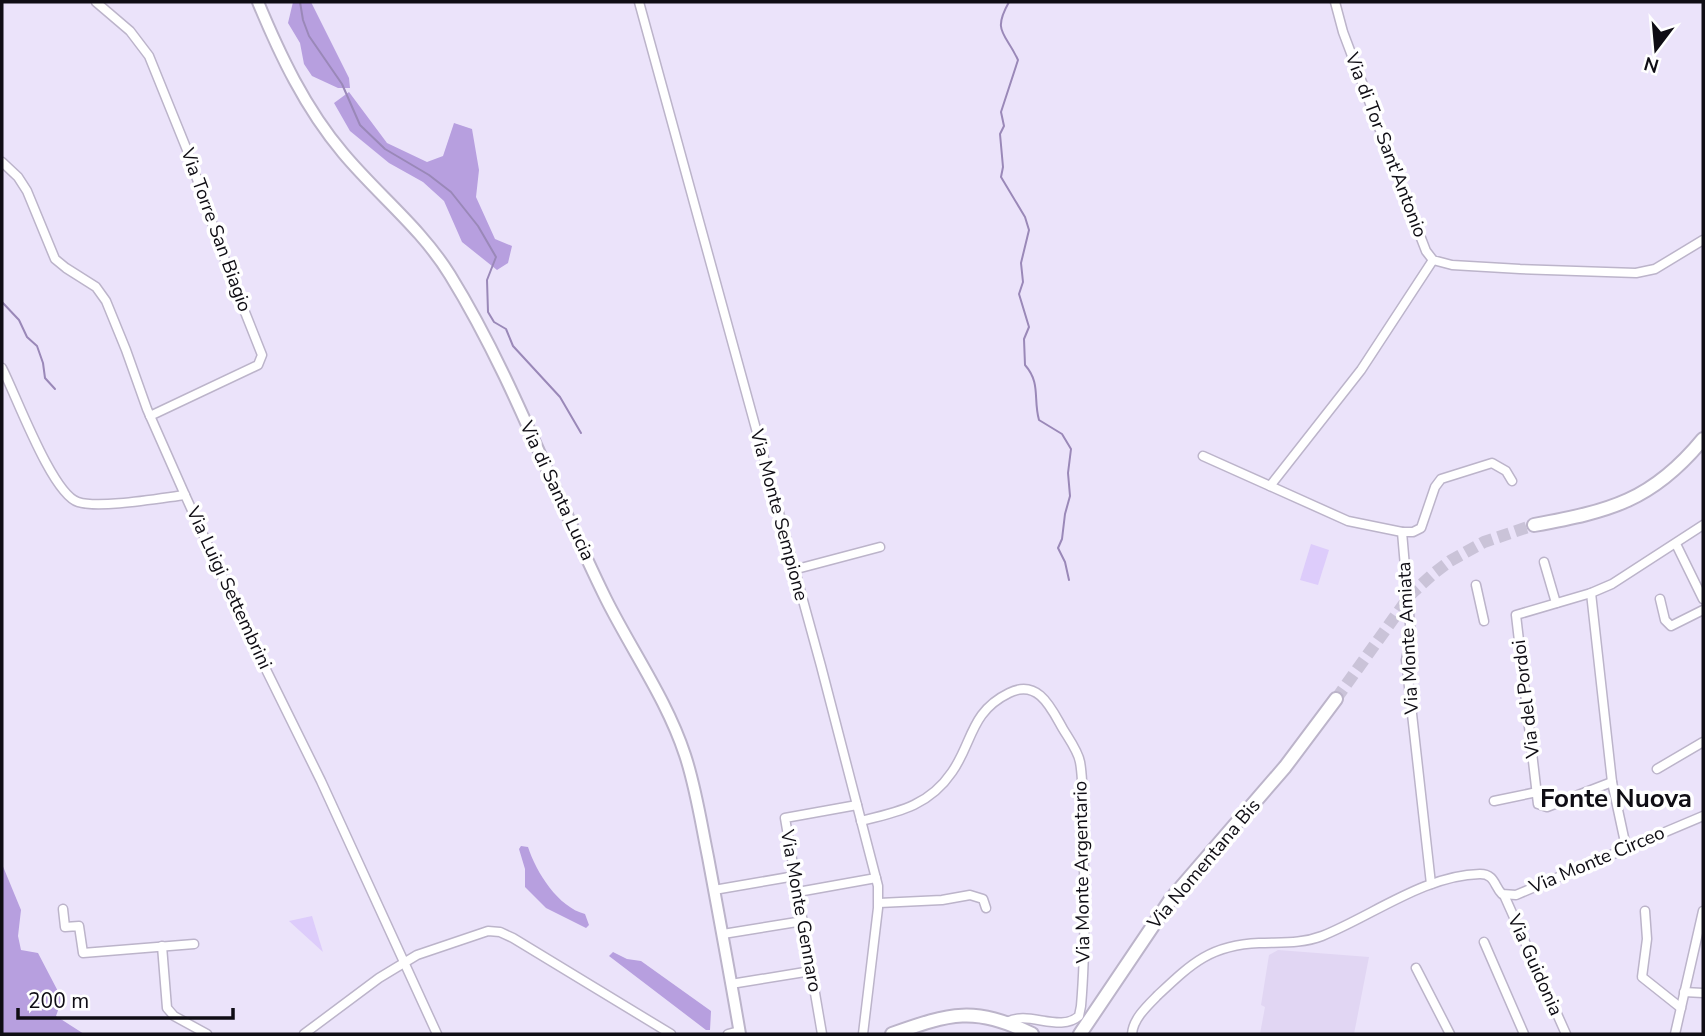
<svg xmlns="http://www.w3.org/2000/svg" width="1705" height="1036" font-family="'Nunito Sans',sans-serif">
	<rect width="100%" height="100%" fill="#ebe3fa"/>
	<polygon fill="#e1d6f3" points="1278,950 1369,957 1354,1034 1260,1034 1265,1007 1261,1005 1269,955"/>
	<g fill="#ddccfb">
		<polygon points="1311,544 1329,550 1318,585 1300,580"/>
		<polygon points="312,916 323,952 289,921"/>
	</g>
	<g fill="#b79fdf">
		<polygon points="293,2 311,2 349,78 350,88 338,88 312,76 304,64 300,43 288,23"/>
		<polygon points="349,92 387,143 427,162 443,156 454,123 472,129 479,170 476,197 495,239 512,246 508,263 497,270 462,242 444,201 423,182 389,163 350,131 334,103"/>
		<path d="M 521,846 L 528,847 C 536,872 558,907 585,914 L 589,925 L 586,928 L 546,908 L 525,887 L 525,869 L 519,849 Z"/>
		<polygon points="2,864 21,910 18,936 21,950 38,953 62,999 56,1016 84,1034 2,1034"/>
		<polygon points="613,952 627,959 641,961 711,1011 710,1030 706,1030 609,956"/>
	</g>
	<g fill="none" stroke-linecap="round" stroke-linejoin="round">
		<g stroke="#9a88b8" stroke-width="2">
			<polyline points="300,2 303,20 309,36 342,84 360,125 385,149 429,175 451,192 478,226 496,257 487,280 488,312 494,322 506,329 513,346 560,397 581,433"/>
			<path d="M 1009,2 C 992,32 1005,32 1018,60 L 1001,112 L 1004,126 L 1000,134 L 1003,167 L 1001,177 L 1025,217 L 1029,230 L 1021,263 L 1023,282 L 1019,294 L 1029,327 L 1024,339 L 1025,365 C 1041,383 1033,399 1039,420 L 1062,434 L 1071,449 L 1068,473 L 1070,496 L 1065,514 L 1062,539 L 1058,548 L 1065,562 L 1069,580"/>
			<polyline points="2,302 19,320 27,337 37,346 43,363 45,378 55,389"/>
		</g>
		<polyline stroke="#cac3d8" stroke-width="12" stroke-dasharray="12 6" stroke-linecap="butt" points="1336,699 1411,594 1433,574 1450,561 1484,542 1534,525"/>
		<g stroke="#bcb4ca" stroke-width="11">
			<g id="minor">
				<polyline points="96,2 130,31 149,56 187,150 229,272 262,355 258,365 150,416"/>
				<polyline points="639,2 821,666 878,886 878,908 863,1034"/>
				<polyline points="1335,2 1343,32 1409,207 1426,251 1433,260 1452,265 1520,269 1636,273 1655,269 1703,240"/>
				<polyline points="2,162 18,177 27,191 55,259 66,268 96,287 106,301 126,350 147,409 185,495 247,631 321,781 437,1034"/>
				<path d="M 2,368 C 16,395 52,494 78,502 C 99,509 161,498 185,495"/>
				<polyline points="1203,456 1270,486"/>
				<polyline points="1402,532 1413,532 1421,528 1435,487 1441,479 1492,463 1506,471 1512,481"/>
				<polyline points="1676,544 1703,599"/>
				<polyline points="1544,562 1556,603"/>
				<polyline points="793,570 880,547"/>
				<polyline points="1476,585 1484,621"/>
				<polyline points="1591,593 1612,782"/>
				<polyline points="1660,599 1665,620 1671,626 1703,610"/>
				<polyline points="1657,769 1703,742"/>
				<polyline points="1494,801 1537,792"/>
				<path d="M 861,821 C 898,812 929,806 952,772 C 973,742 970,712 1009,693 C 1039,678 1052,710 1063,729 C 1069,739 1078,751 1080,762 C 1084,784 1082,809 1083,831 C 1085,889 1086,948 1081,1006 L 1079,1016 C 1060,1033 1028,1010 1007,1022"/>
				<polyline points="1626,847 1612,782 1547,807 1538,804 1516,615 1591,593 1612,584 1703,525"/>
				<polyline points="1431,884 1406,660 1411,636 1402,532 1348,521 1270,486 1361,370 1433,260"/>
				<polyline points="714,890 795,876"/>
				<polyline points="798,892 876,878"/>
				<polyline points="1504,895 1566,1034"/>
				<polyline points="879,903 942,900 970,895 983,899 986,908"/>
				<polyline points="63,909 65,927 79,926 83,953 194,944"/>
				<polyline points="1645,911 1647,939 1642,977 1681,1008"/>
				<polyline points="723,934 803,921"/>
				<polyline points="1484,942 1524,1034"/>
				<polyline points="162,946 167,1008 174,1016 207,1034"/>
				<polyline points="1416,968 1450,1034"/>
				<polyline points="731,984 811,971"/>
				<polyline points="1684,992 1703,993"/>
				<polyline points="304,1034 379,978 417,955 488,931 500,932 513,938 671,1034"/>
				<polyline points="728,1034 739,1031"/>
				<polyline points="822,1034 785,818 857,805"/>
				<path d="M 1132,1034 C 1133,1019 1147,1006 1158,995 C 1191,964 1210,945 1259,943 C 1281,942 1301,944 1322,936 C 1372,916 1425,875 1480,874 C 1495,874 1494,886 1502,894 L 1516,895 L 1703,816"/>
				<polyline points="1675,1034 1703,911"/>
			</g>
		</g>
		<g stroke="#bcb4ca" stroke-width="14">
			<path id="tertiary" d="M 258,2 C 280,55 305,108 343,153 C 378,195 421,228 450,275 C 513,377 553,492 606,599 C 632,651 667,700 685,755 C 696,788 701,823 708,857 C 719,916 730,975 740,1034"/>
		</g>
		<g stroke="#bcb4ca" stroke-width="16">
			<g id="secondary">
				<path d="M 1534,525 C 1610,511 1652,501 1703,439"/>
				<path d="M 892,1034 C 951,1013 974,1006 1032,1034"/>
				<polyline points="1080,1034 1171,899 1285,767 1336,699"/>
			</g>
		</g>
		<use href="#minor" stroke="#fff" stroke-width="8"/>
		<use href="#tertiary" stroke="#fff" stroke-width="10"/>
		<use href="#secondary" stroke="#fff" stroke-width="12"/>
	</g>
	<g text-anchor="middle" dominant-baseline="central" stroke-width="7" stroke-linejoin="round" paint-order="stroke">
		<g font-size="19" fill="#0f0d14" stroke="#fff">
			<text transform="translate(1386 145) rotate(69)">Via di Tor Sant'Antonio</text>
			<text transform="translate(216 230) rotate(70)">Via Torre San Biagio</text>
			<text transform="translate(557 491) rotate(65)">Via di Santa Lucia</text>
			<text transform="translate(779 515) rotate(75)">Via Monte Sempione</text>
			<text transform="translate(229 588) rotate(65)">Via Luigi Settembrini</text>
			<text transform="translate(1408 638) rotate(-93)">Via Monte Amiata</text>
			<text transform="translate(1526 699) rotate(-97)">Via del Pordoi</text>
			<text transform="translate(1597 860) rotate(-23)">Via Monte Circeo</text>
			<text transform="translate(1204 864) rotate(-50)">Via Nomentana Bis</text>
			<text transform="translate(1082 872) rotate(-91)">Via Monte Argentario</text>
			<text transform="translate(801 911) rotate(80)">Via Monte Gennaro</text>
			<text transform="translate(1535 965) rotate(66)">Via Guidonia</text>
		</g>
		<g font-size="26" font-weight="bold" fill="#0f0d14" stroke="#fff">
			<text x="1616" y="798">Fonte Nuova</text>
		</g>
	</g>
	<rect width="1705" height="1036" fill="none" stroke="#0f0d14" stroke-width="7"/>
	<g transform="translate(1656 49) rotate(196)" stroke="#ffffff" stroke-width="5" paint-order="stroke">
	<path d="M0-5L12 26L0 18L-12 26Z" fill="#0f0d14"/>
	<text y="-10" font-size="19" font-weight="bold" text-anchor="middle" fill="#0f0d14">N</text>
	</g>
	<path d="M18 1008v10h215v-10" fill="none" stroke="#0f0d14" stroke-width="3.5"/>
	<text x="28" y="1008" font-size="21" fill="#0f0d14" stroke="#ffffff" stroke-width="5" paint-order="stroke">200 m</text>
</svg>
